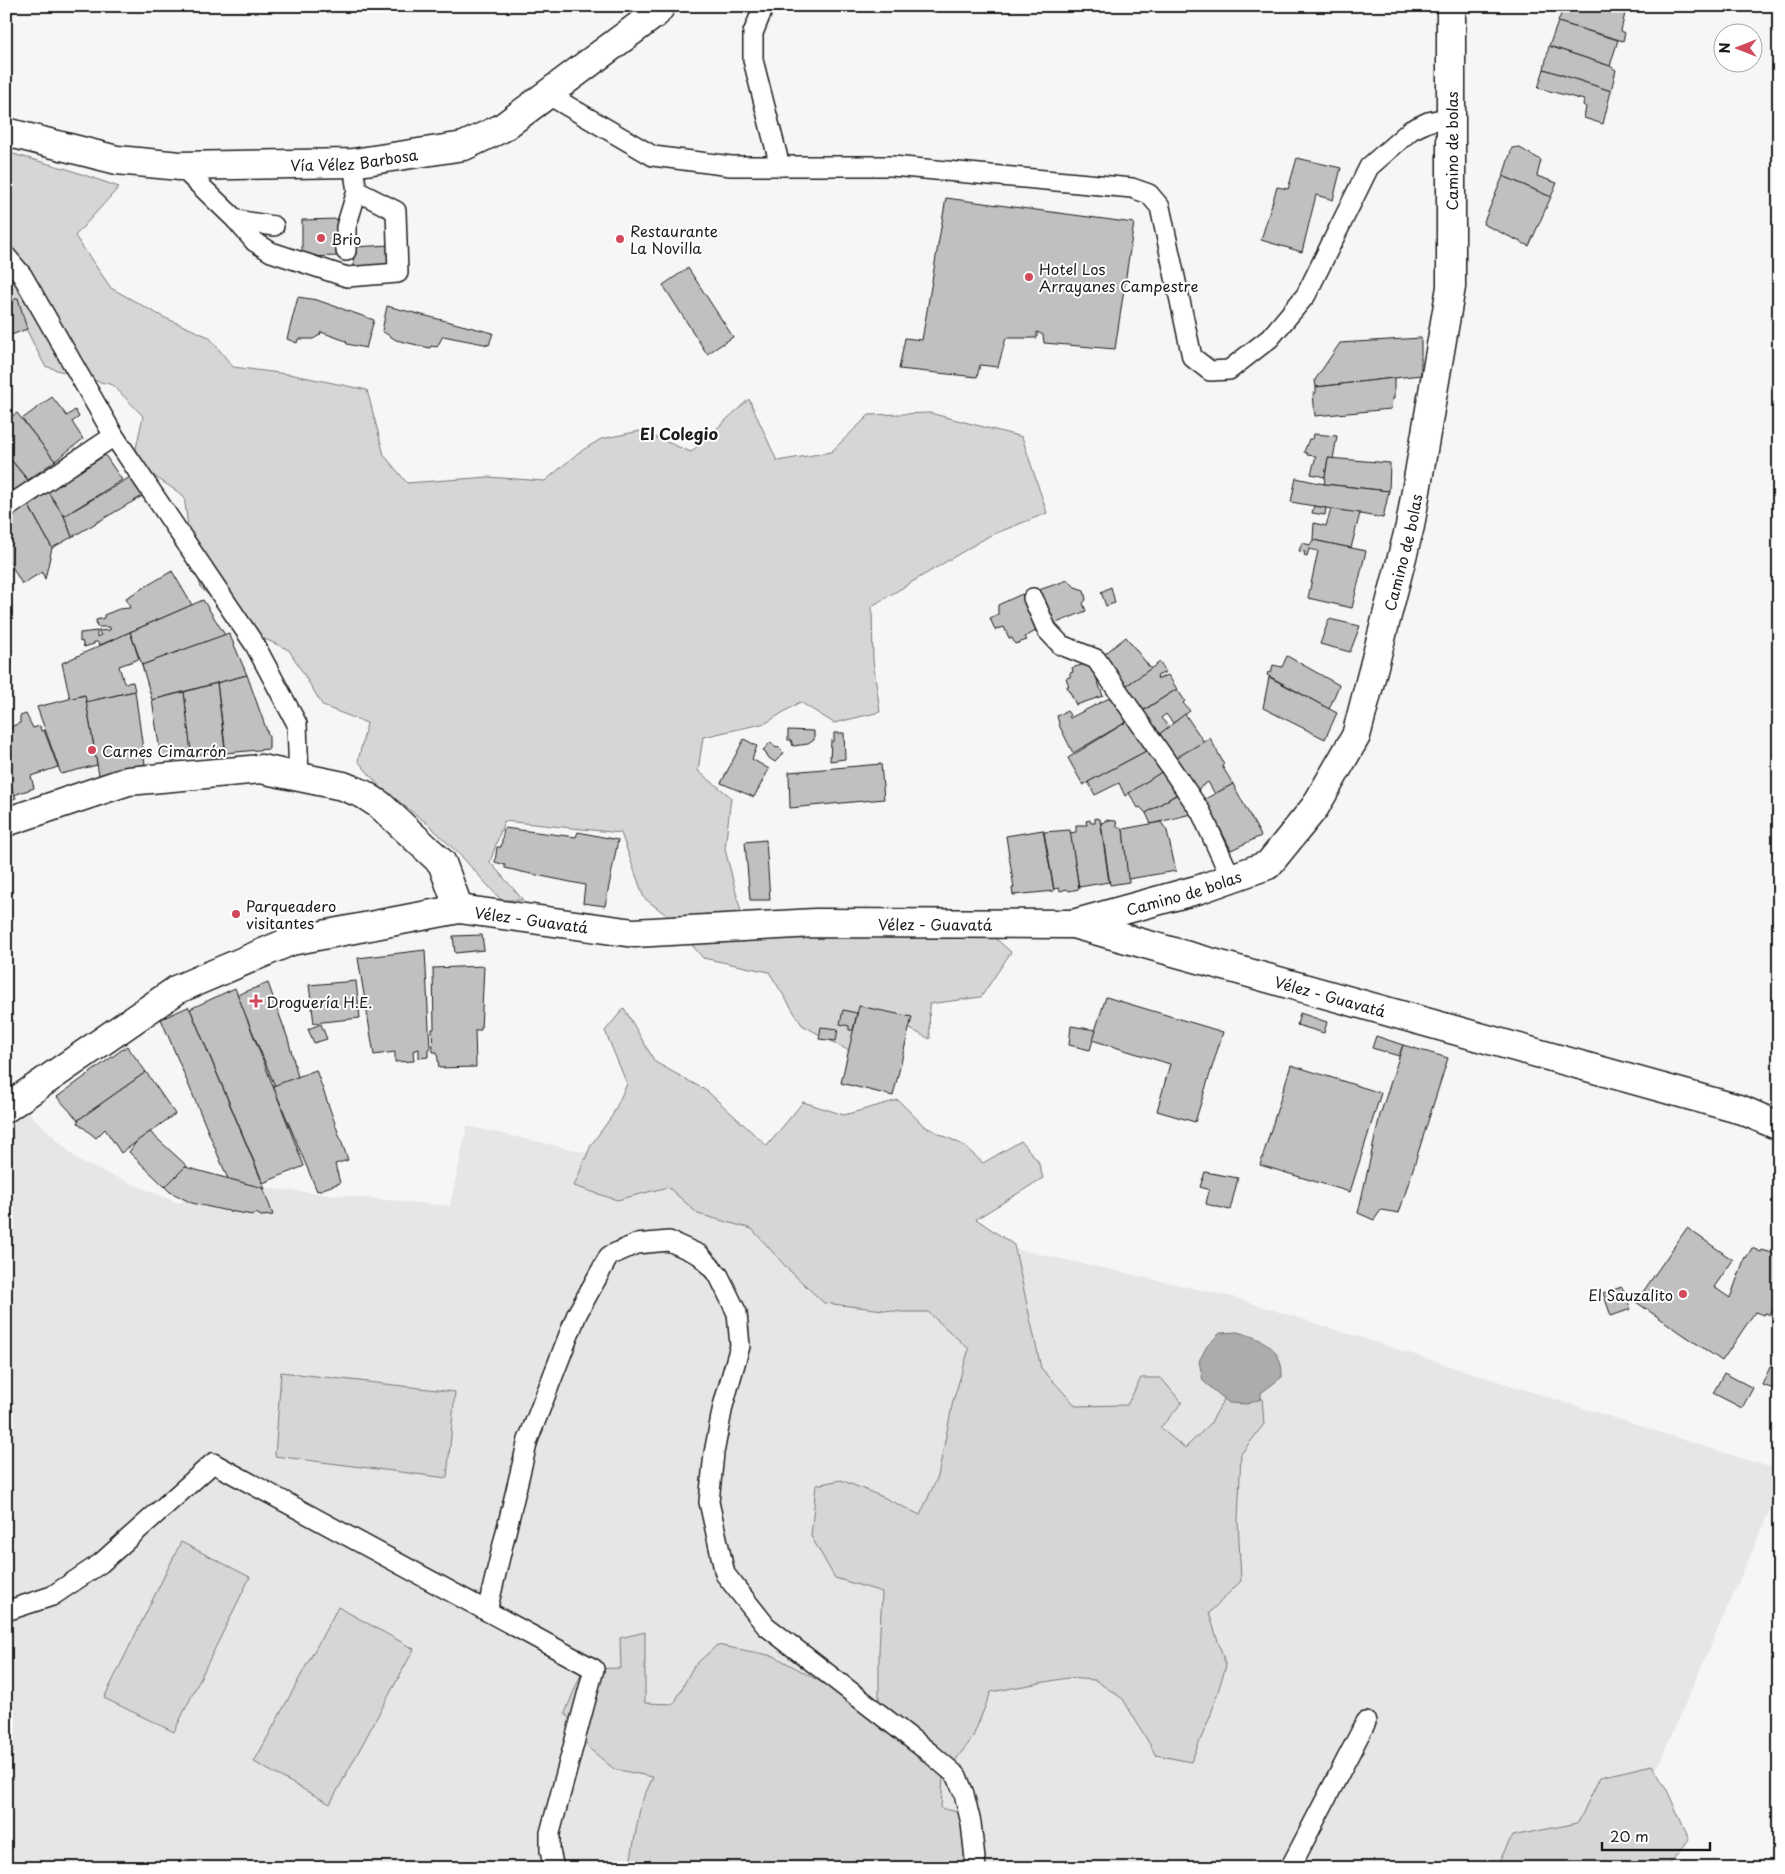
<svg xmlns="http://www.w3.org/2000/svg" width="1785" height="1874" font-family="'Playpen Sans',sans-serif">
	<rect width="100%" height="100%" fill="#f6f6f6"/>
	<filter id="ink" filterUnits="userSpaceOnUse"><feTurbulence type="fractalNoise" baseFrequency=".02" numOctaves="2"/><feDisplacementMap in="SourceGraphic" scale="10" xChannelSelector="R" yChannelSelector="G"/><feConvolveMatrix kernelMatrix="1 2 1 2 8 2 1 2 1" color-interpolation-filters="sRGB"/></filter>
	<g filter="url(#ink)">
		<polygon fill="#e6e6e6" points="23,1107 80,1162 178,1203 233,1185 450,1206 467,1126 1232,1297 1779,1470 1779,1490 1613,1868 6,1868 6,1118"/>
		<g fill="#d6d6d6" stroke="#797979">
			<polygon points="6,152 67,169 119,187 75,236 111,288 163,317 209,337 233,367 294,375 367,390 384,455 407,483 488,477 545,481 578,453 601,439 640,431 691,452 749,399 777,461 831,452 869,415 930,413 1022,437 1047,513 989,536 872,606 873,660 880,712 834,723 800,702 766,723 703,737 698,771 731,797 725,849 741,912 807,928 986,930 1011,952 981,997 929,1004 930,1039 902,1025 851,1052 802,1025 769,972 703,958 665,914 644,898 621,833 504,821 490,862 523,900 501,900 463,858 428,824 381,788 358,761 367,723 323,706 289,650 247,631 201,588 190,542 184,496 133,462 143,416 113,385 72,375 45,366 24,325 6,311"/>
			<polygon points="624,1008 655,1062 707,1091 767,1146 803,1102 844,1115 898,1100 924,1126 963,1145 983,1163 1021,1141 1038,1161 1043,1178 976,1219 1014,1245 1041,1368 1076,1406 1127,1405 1141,1378 1161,1378 1182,1403 1160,1428 1185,1448 1210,1424 1227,1394 1262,1398 1264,1424 1241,1454 1238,1520 1241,1581 1209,1613 1226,1666 1210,1717 1191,1762 1156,1755 1123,1699 1095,1680 1067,1678 991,1692 972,1739 943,1776 941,1808 969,1815 972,1854 961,1868 625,1868 631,1858 641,1803 653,1777 614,1769 591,1750 565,1713 583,1669 621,1668 620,1638 645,1632 645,1703 674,1704 693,1667 717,1645 774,1656 879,1714 879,1651 882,1592 835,1578 811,1536 816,1485 841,1480 883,1497 920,1515 938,1476 953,1401 969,1349 928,1312 901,1312 824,1303 788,1269 752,1229 698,1214 668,1187 617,1200 574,1186 591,1145 612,1116 627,1084 605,1031"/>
			<polygon points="281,1372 455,1392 447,1478 275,1456"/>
			<polygon points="181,1542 250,1577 174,1732 104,1698"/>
			<polygon points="338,1607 414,1649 330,1804 254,1762"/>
			<polygon points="1652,1765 1667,1790 1689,1839 1668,1868 1496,1868 1512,1836 1578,1823 1600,1777"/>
		</g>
		<path fill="#acacac" stroke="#727272" d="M 1237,1332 C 1253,1336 1275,1343 1280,1362 C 1282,1366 1282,1372 1282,1377 L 1261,1393 L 1261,1399 L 1247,1404 L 1229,1403 L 1203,1381 L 1199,1361 L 1207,1346 L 1220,1333 Z"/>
		<g fill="#c0c0c0" stroke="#1c1c1c">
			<polygon points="1564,6 1603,6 1625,13 1621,31 1625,33 1623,41 1558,22"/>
			<polygon points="1558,22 1618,40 1610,66 1549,46"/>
			<polygon points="1549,46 1610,66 1616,70 1611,91 1544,69"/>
			<polygon points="1544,69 1611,91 1603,124 1584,118 1586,107 1583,105 1584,100 1538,88"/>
			<polygon points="1518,147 1541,160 1537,176 1557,183 1551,197 1503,176 1512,148"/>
			<polygon points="1297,158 1341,168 1333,200 1316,195 1302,252 1261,240 1277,187 1288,189"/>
			<polygon points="1503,176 1551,197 1529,246 1483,224"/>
			<polygon points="946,198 1134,223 1115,349 1044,343 1043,335 1037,332 1037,338 1006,338 998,367 980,365 977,377 899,369 905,338 922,340"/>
			<polygon points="339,219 340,256 302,257 302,220"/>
			<polygon points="391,245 392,281 355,282 353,247"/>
			<polygon points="688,268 733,337 707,354 663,285"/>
			<polygon points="298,297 317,300 374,320 366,348 347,344 346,341 321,332 320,335 313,339 298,339 297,343 287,339"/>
			<polygon points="18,298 27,329 6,337 6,303"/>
			<polygon points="387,306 493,333 489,345 443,336 437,347 431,346 430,348 396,340 382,331"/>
			<polygon points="1421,338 1421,375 1316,387 1315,380 1340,343"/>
			<polygon points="1394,378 1394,399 1392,399 1391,409 1315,416 1313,393 1316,393 1316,387"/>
			<polygon points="52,397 67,416 75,410 79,417 72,422 83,439 55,461 22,419"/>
			<polygon points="17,413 55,461 28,480 6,454 6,420"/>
			<polygon points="1314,434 1337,436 1333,459 1328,458 1325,477 1311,474 1316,456 1307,455 1307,453 1304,452 1309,439 1313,439"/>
			<polygon points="6,454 30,483 6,500"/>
			<polygon points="105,455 122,480 64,516 48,492"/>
			<polygon points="1328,458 1390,463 1389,491 1324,484"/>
			<polygon points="132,476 144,495 72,537 64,516"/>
			<polygon points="1296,478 1324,484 1389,491 1383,518 1291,502"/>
			<polygon points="48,492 64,516 72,537 52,548 29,506"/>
			<polygon points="27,503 52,548 45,579 42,572 22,584 6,556 6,518"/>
			<polygon points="1314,506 1326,508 1325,515 1312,513"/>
			<polygon points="1331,509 1360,513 1351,548 1313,540 1314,523 1326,526"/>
			<polygon points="1313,540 1366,551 1352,608 1308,598 1318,551 1309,549 1307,556 1304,555 1305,552 1299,551 1302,543 1310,545"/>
			<polygon points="172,571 192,605 100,645 97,642 94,642 94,644 84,647 82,641 80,642 80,633 97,631 97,637 101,635 98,631 110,630 110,627 97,627 96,620 104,618 104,615 119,609 130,608 126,598"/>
			<polygon points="1068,580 1075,587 1084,590 1086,600 1083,603 1086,611 1049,626 1039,590"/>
			<polygon points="1111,587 1115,603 1106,606 1101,592"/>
			<polygon points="1022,594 1024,597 1026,596 1041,628 1025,637 1027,640 1015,644 1012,638 1009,638 1004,627 995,630 990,618 998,614 998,605"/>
			<polygon points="203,600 225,635 142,665 130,632"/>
			<polygon points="1329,619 1360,626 1350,652 1320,644"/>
			<polygon points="130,632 139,659 119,666 124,683 133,682 135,691 86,702 84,695 70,699 62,663"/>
			<polygon points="229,633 247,675 152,700 142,665"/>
			<polygon points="1126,637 1151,669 1123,688 1101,657"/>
			<polygon points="1287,656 1339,685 1329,709 1267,675 1268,672 1271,673 1273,665 1282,667"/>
			<polygon points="1160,662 1166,672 1157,676 1158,679 1168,675 1177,689 1142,711 1123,688"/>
			<polygon points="1088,663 1089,666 1092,666 1103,696 1076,705 1070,692 1069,692 1067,686 1069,686 1066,678 1070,677 1070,673 1073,672 1072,668"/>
			<polygon points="247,675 269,737 269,749 226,753 217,683"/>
			<polygon points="1269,677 1337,713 1325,739 1263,708"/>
			<polygon points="217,683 225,750 191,756 184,692"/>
			<polygon points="1177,689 1185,701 1183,703 1190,711 1173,723 1166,714 1161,718 1169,727 1157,736 1141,712"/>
			<polygon points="135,691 145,764 99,775 86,702"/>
			<polygon points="184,692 191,753 161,758 152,700"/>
			<polygon points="85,695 97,765 61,774 37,707"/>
			<polygon points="1115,695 1128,721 1073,753 1060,727 1057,716 1067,711 1070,715 1069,716 1070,718"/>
			<polygon points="26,714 33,728 40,726 41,731 44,730 58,767 31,776 34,788 14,795 6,776 6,729 20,723 20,716"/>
			<polygon points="1185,714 1204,742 1174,759 1157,736"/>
			<polygon points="1128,721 1148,750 1083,785 1068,758"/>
			<polygon points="788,730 814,731 814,740 808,744 793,746 791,740 788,740"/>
			<polygon points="834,733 844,733 845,759 830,761 831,741 834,741"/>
			<polygon points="1210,738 1224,764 1222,766 1233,784 1215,794 1208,782 1195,791 1174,759"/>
			<polygon points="744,739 757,746 752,759 769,769 754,797 721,783"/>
			<polygon points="771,742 776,748 778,747 784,753 775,762 769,758 763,750"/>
			<polygon points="1148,750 1163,771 1125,796 1119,783 1095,795 1088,782"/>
			<polygon points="881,764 884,799 790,808 789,772"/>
			<polygon points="1163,771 1177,794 1146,813 1140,807 1138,808 1129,793"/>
			<polygon points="6,776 16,798 6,802"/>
			<polygon points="1233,784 1261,836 1231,850 1205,799"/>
			<polygon points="1181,792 1191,814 1151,824 1146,813"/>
			<polygon points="1095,818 1100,819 1109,882 1079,887 1070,833 1076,832 1076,825 1087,825 1086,821 1090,820 1091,823 1095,823"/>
			<polygon points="1105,820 1116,821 1117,827 1123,829 1129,882 1110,885 1101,823 1105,822"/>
			<polygon points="1161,822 1167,831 1176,871 1128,879 1123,829"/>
			<polygon points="504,828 576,837 578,832 618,840 605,906 583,903 585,885 522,872 505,868 505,865 495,862 497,847 501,847"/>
			<polygon points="1043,830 1054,891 1013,895 1012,888 1014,888 1006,836"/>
			<polygon points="1070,830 1079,889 1069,891 1067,889 1060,891 1059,888 1054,889 1044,832"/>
			<polygon points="766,840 770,900 750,900 745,842"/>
			<polygon points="482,935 484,950 455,953 453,936"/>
			<polygon points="425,950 430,1048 428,1049 428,1057 419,1058 419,1049 413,1051 414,1061 395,1062 395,1052 374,1055 358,958"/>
			<polygon points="484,966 481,1030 475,1030 476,1067 439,1068 437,1052 433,1052 432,1029 434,1029 433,968"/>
			<polygon points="356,981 360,1018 314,1023 309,985"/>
			<polygon points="268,983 288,1039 298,1077 275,1086 237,995"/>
			<polygon points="235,988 304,1166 263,1183 190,1009"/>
			<polygon points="1106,997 1223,1032 1195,1122 1157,1111 1170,1064 1092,1040"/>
			<polygon points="859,1006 912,1017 893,1096 841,1083"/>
			<polygon points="188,1007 190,1009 265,1189 228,1179 161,1019"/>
			<polygon points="843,1010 857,1013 853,1030 849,1030 849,1026 840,1024"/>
			<polygon points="1300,1013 1327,1022 1324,1033 1297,1025"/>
			<polygon points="321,1024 327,1039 314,1043 308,1029"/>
			<polygon points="1071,1026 1096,1030 1090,1050 1069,1045"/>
			<polygon points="821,1027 838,1029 836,1041 819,1039"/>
			<polygon points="1376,1036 1403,1045 1399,1056 1372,1048"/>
			<polygon points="1403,1045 1448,1058 1399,1213 1381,1210 1374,1220 1358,1213 1380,1115"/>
			<polygon points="127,1046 146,1072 78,1120 57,1097"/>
			<polygon points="1291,1065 1381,1093 1350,1192 1260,1165"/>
			<polygon points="316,1070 348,1160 335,1164 340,1183 317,1191 273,1086"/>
			<polygon points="146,1072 175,1114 121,1153 105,1129 96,1138 78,1123 78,1120"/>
			<polygon points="150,1132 187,1166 165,1187 129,1152 137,1141"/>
			<polygon points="185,1167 263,1188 273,1215 261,1216 256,1213 253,1215 223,1210 192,1203 170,1192 165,1187"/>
			<polygon points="1205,1172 1238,1178 1230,1210 1206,1204 1209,1190 1200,1187"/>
			<polygon points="1687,1228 1733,1260 1714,1287 1730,1298 1745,1257 1746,1258 1752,1248 1761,1252 1762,1250 1779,1255 1779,1307 1774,1306 1771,1315 1765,1313 1764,1315 1755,1312 1722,1361 1636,1302"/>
			<polygon points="1622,1287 1631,1309 1611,1316 1603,1293"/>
			<polygon points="1770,1367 1779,1369 1779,1377 1774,1389 1762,1385"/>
			<polygon points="1724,1373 1753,1388 1742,1408 1713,1393"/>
		</g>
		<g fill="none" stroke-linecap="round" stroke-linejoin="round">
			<g stroke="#1c1c1c" stroke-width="22">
				<g id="service">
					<polyline points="764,6 753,33 753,60 780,166"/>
					<polyline points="547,94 653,156 731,166 892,166 1132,188 1149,194 1160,207 1192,357 1210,371 1229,370 1270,338 1306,295 1369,167 1411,130 1428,122 1451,117"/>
					<polyline points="180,166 236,220 274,226"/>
					<polyline points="236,220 255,242 271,252 347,277 398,273 396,211 357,191"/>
					<polyline points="346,251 346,227 357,191 355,179"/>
					<polyline points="6,256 22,275 114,436 255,645 297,724 299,777"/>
					<polyline points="6,508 114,436"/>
					<polyline points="1033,598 1047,630 1061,645 1096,659 1201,812 1231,878"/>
					<polyline points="6,1611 52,1596 101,1563 213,1463 594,1669 550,1833 550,1851 554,1868"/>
					<polyline points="487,1611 528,1440 577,1314 609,1256 636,1244 669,1241 700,1255 719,1276 737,1313 740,1346 723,1406 714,1453 709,1502 725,1574 766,1626 930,1753 957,1776 964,1794 971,1823 976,1868"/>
					<polyline points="1290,1868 1366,1722"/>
				</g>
			</g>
			<g stroke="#1c1c1c" stroke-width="31">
				<g id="minor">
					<path id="s1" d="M 1073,924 L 1200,889 L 1268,865 L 1315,807 L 1356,736 L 1410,526 L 1451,287 L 1451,6"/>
				</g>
			</g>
			<g stroke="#1c1c1c" stroke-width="31">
				<g id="tertiary">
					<polyline points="6,822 128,781 261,769 343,786 363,794 380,805 442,863 459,909"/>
					<path id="s2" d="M 6,1108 L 178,989 L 291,941 L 459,909 L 634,933 L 815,923 L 1073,924 L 1742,1110 L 1779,1126"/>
				</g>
			</g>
			<g stroke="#1c1c1c" stroke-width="31">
				<g id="primary">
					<path id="s3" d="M 6,132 L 117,160 L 180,166 L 353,163 L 464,146 L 502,128 L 656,13 L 661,6"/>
				</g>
			</g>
			<use href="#service" stroke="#fff" stroke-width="19"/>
			<use href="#minor" stroke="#fff" stroke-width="28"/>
			<use href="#tertiary" stroke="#fff" stroke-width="28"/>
			<use href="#primary" stroke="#fff" stroke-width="28"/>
		</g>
	</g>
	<g fill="#d1495b" stroke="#fff" stroke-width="2">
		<circle cx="321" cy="238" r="5"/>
		<circle cx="620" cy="239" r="5"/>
		<circle cx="1029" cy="277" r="5"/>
		<circle cx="92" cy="750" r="5"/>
		<circle cx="236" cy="914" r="5"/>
		<path d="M253.5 993.5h5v5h5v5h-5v5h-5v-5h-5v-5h5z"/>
		<circle cx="1683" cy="1294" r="5"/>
	</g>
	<g text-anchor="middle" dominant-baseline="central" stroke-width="4" stroke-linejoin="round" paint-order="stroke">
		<g font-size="15" fill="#1c1c1c" stroke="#fff">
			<text transform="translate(1451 151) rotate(-90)">Camino de bolas</text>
			<text stroke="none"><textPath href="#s3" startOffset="352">Vía Vélez Barbosa</textPath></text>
			<text stroke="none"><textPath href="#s1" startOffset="550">Camino de bolas</textPath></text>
			<text stroke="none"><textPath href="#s1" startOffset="115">Camino de bolas</textPath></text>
			<text stroke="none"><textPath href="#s2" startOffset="576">Vélez - Guavatá</textPath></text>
			<text stroke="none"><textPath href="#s2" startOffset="981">Vélez - Guavatá</textPath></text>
			<text stroke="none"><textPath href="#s2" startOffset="1386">Vélez - Guavatá</textPath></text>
		</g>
		<g font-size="15" fill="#1c1c1c" stroke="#fff" text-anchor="start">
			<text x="630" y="230">Restaurante<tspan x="630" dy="17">La Novilla</tspan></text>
			<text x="331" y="238">Brio</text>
			<text x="1039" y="268">Hotel Los<tspan x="1039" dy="17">Arrayanes Campestre</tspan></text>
			<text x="102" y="750">Carnes Cimarrón</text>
			<text x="246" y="905">Parqueadero<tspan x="246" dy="17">visitantes</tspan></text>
			<text x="266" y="1001">Droguería H.E.</text>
			<text x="1673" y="1294" text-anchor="end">El Sauzalito</text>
		</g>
		<g font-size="16" font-weight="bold" fill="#1c1c1c" stroke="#fff">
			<text x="679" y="433">El Colegio</text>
		</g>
	</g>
	<rect width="1785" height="1874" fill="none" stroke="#fff" stroke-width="25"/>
	<rect x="12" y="12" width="1760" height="1849" fill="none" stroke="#1c1c1c" stroke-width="2" filter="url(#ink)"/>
	<g transform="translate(1738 48) rotate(270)"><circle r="24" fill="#ffffff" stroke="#a4a4a4"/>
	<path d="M0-4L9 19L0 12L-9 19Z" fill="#d1495b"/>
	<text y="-8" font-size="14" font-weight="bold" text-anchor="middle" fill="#1c1c1c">N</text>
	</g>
	<path d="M1602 1842v8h108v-8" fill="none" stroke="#1c1c1c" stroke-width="2.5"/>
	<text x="1610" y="1842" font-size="15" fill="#1c1c1c" stroke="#ffffff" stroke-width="4" paint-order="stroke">20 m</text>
</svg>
